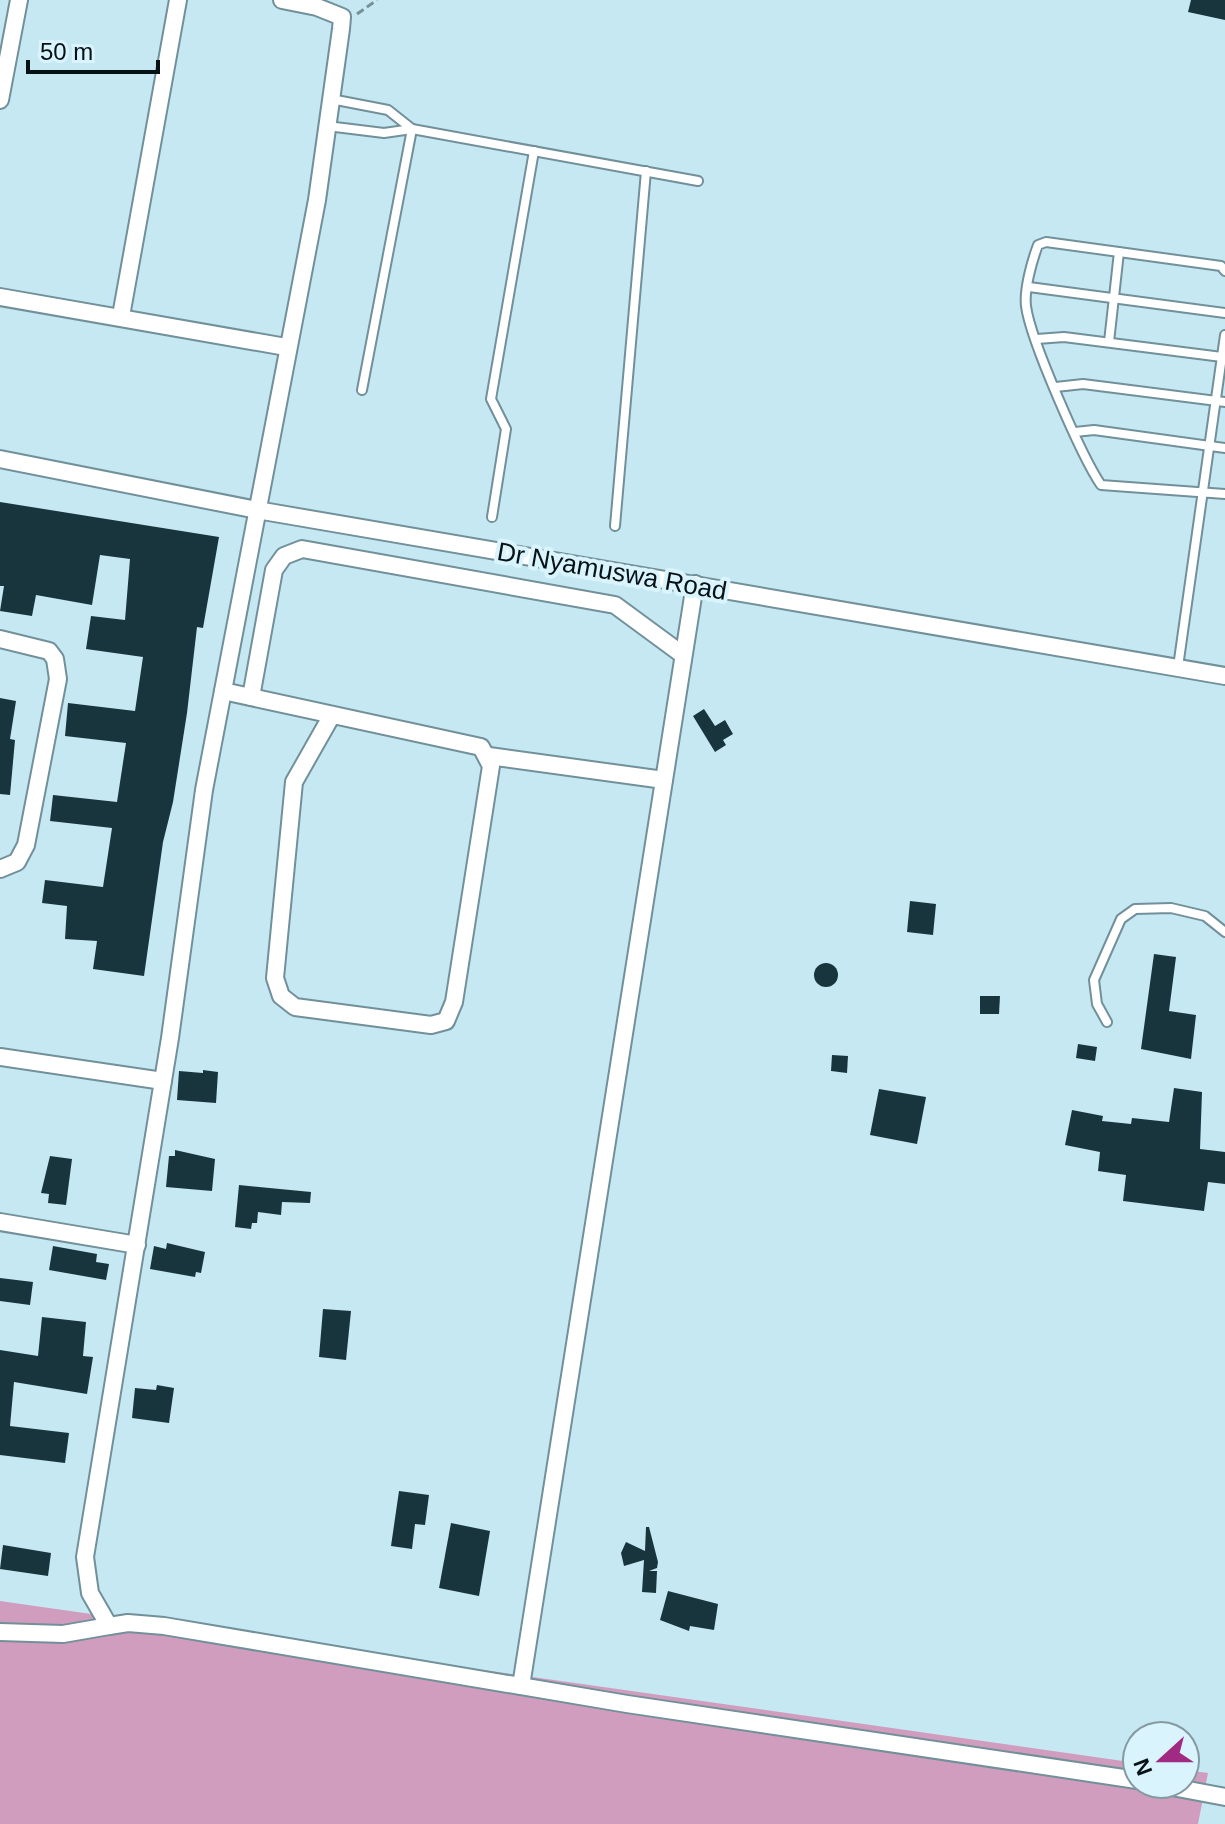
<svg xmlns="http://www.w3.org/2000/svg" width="1225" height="1824" font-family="Arial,sans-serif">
	<rect width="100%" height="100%" fill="#c6e8f3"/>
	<polygon fill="#d19dbe" points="0,1601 1137,1763 1137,1784 1185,1784 1185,1770 1208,1773 1198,1824 0,1824"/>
	<g fill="#18353e">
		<polygon points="1191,0 1225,0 1225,20 1188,12"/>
		<polygon points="0,502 219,537 203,628 197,627 187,713 173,802 163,842 144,976 93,969 97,941 65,939 67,906 42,903 45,880 103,887 112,828 50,821 53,795 117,802 126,743 65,736 68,703 135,711 143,657 86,649 91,616 125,620 130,559 100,555 92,605 36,595 32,616 0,611 4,586 0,586"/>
		<polygon points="0,698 16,701 10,739 15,740 10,795 0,794"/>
		<polygon points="704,709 715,726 725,720 733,734 723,740 726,745 715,752 693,716"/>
		<polygon points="910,901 936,904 933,935 907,932"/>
		<polygon points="1154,954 1176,957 1169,1011 1196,1015 1191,1059 1141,1049"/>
		<circle cx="826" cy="975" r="12"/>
		<polygon points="980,996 1000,996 999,1014 980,1014"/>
		<polygon points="1078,1044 1097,1047 1095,1061 1076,1058"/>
		<polygon points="832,1055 848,1056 847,1073 831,1071"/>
		<polygon points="203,1070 218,1072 216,1103 177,1100 179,1071 203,1073"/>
		<polygon points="1174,1088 1202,1092 1200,1149 1225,1152 1225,1184 1208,1182 1204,1211 1123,1201 1126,1175 1098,1171 1100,1152 1065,1145 1072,1110 1103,1116 1102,1121 1131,1124 1132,1118 1169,1122"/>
		<polygon points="879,1089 926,1097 917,1144 870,1135"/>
		<polygon points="175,1150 215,1159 212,1191 166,1187 169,1156 175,1156"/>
		<polygon points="50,1156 72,1159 66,1205 48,1203 49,1194 41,1193"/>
		<polygon points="239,1185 311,1192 310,1203 282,1202 281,1215 258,1212 257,1223 252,1223 251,1229 235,1227"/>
		<polygon points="167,1243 205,1252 201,1273 196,1272 195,1277 150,1269 154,1246 166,1249"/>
		<polygon points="53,1246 97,1254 96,1262 109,1264 106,1280 49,1270"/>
		<polygon points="0,1278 33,1282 30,1305 0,1301"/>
		<polygon points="323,1309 351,1311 346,1360 319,1357"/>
		<polygon points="42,1317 86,1322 83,1356 93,1357 87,1394 14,1382 10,1426 69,1433 65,1463 0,1455 0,1350 38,1356"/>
		<polygon points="157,1385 174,1388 169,1423 132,1418 135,1388 156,1390"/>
		<polygon points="399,1491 429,1495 425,1525 415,1524 412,1549 391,1546"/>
		<polygon points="451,1523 490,1531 479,1596 439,1588"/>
		<polygon points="646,1527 649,1527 658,1562 657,1568 649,1571 657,1571 656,1593 642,1592 644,1560 624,1566 621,1553 626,1542 645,1551"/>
		<polygon points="3,1545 51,1553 48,1576 0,1569"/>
		<polygon points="668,1591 718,1604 714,1630 690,1626 689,1631 660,1620"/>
	</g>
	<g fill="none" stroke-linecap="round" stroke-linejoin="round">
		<g stroke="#71909a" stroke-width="12">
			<g id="service">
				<polyline points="331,99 388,110 412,129"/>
				<polyline points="327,126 384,133 412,129 698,181"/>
				<path d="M 1225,271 L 1221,266 L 1046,242 L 1038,245 C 1032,261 1024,289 1026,306 C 1030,339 1082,457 1101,485 L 1225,494"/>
				<polyline points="1029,287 1225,313"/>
				<polyline points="1037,339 1064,337 1222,357"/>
				<polyline points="1109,342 1119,252"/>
				<polyline points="1056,387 1083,384 1225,402"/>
				<polyline points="362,390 412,129"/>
				<polyline points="1075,432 1094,430 1225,448"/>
				<polyline points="492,517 506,429 491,399 534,151"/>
				<polyline points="615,526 646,171"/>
				<polyline points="1178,667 1225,335"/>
				<polyline points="1107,1022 1097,1004 1094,980 1121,919 1135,909 1171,908 1205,916 1225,932"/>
			</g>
		</g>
		<g stroke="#71909a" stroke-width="20">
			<g id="minor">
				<polyline points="282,0 317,7 342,17 341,29 317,200 204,790 170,1038 85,1557 90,1593 109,1626 128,1623 164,1626 627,1704 1137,1780"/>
				<polyline points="0,100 19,0"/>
				<polyline points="0,297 286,347"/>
				<polyline points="121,316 178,0"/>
				<polyline points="0,459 257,510 1225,676"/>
				<polyline points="0,639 49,651 55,659 58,679 26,845 17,862 0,869"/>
				<polyline points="223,691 481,747 491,766 454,1002 446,1021 431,1025 295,1007 281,996 275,978 294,782 332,715"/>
				<polyline points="251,697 274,570 284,556 302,549 615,605 683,655"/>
				<polyline points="489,756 664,780"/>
				<polyline points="0,1057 163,1081"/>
				<polyline points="0,1222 137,1245"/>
				<polyline points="0,1632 63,1634 109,1626"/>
				<polyline points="521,1686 695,584"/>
				<polyline points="1156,1784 1225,1797"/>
			</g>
		</g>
		<polyline stroke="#778f97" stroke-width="3" stroke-dasharray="8 4" stroke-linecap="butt" points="357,14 377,0"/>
		<use href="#service" stroke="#fff" stroke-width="8"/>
		<use href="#minor" stroke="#fff" stroke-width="16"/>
	</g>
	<g text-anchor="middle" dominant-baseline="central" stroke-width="8" stroke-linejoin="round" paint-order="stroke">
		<g font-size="26" fill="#071216" stroke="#d9f4fd">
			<text transform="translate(612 571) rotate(10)">Dr Nyamuswa Road</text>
		</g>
	</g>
	<g transform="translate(1161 1760) rotate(249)"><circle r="38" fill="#d9f4fd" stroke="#859aa1" stroke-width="2"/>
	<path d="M0-6L14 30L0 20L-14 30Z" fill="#a12a83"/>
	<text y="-12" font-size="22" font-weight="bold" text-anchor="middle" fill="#071216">N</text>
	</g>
	<path d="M28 60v12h130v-12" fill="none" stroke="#071216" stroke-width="4"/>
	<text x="40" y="60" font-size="24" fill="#071216" stroke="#d9f4fd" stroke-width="6" paint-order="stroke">50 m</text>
</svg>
